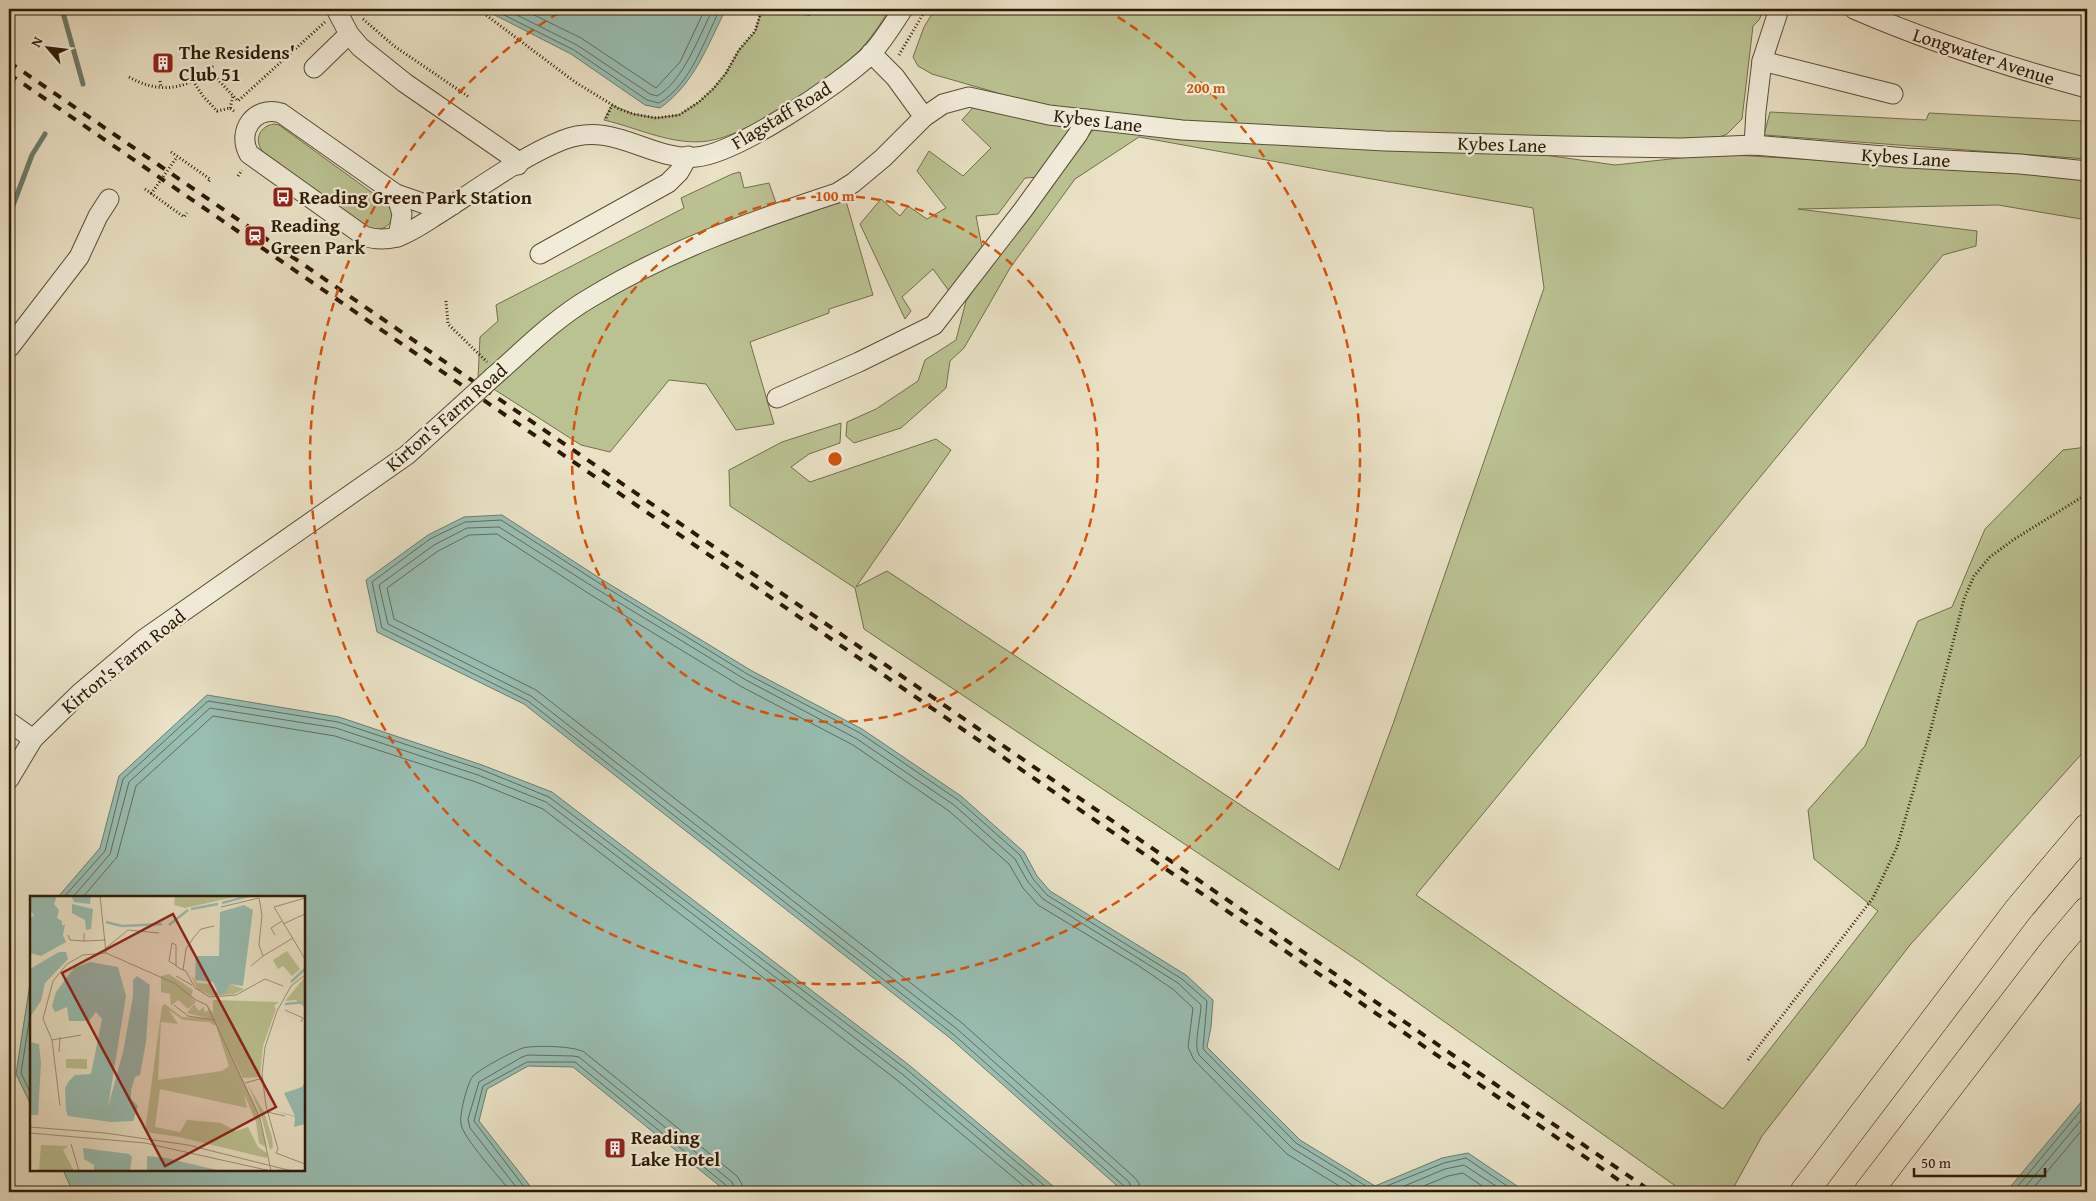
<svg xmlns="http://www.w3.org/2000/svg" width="2096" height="1201" font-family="'Gentium Book Plus',serif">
	<rect width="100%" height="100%" fill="#eae2c6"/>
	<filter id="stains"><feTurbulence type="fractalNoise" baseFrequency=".004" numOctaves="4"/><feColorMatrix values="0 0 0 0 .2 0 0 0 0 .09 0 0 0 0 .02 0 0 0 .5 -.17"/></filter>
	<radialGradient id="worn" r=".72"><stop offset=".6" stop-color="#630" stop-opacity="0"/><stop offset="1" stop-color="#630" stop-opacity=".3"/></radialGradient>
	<g fill="#bbc292" stroke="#746e4c">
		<path d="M 762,9 L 796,9 L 807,15 L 814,13 L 818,9 L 890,9 C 880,24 871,39 858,52 C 829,79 747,136 708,141 C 673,146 638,128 604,120 L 612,105 L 633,114 L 656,118 L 679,115 L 699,102 L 714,88 L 726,73 L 739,50 L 755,32 Z"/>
		<polygon points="935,9 1764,9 1759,20 1753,26 1742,119 1727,134 1707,142 1241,133 1545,155 1615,165 1717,154 2087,176 2087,220 1998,205 1798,209 1977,231 1976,246 1943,255 1416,895 1723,1109 1878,911 1814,859 1808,810 1865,746 1918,621 1952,607 1985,529 2063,450 2087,447 2087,748 1910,945 1762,1136 1731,1192 1684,1192 1359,961 864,629 855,588 730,506 729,470 782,442 841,423 840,443 809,454 791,467 810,482 936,439 951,450 856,587 887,571 1339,870 1393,724 1544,288 1533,208 1139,137 1075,179 1010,268 964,348 950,361 946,388 901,428 854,443 846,436 847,422 876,409 918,381 925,360 956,340 966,301 1004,246 1093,130 1071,126 1040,177 1025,178 998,214 976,216 982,247 949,291 933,269 902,297 911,311 905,319 860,224 881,199 900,216 908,206 927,219 946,208 917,171 929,151 963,176 991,148 962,120 977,103 1050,111 991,91 932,74 918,66 913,57 924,27"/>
		<polygon points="1770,112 1926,120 1929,113 2083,121 2087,122 2087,159 1764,135"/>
		<path d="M 274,124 L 279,125 L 385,202 C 402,217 386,237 365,226 L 262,151 C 254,139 260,126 274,124 Z"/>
		<polygon points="740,172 744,188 769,183 781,217 846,201 873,295 829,309 829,313 750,342 774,424 736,430 706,384 669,380 610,452 581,445 478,379 480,337 498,321 496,305 684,208 681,198 732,174"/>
	</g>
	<g fill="#98beb2" stroke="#6d7c6d">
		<path d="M 483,9 L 726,9 C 707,46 695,83 660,108 L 645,105 L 571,54 Z"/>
		<polygon points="502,515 601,579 752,671 862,729 961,796 1024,852 1037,876 1050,891 1186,975 1213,1000 1211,1027 1207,1047 1300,1140 1375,1186 1442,1158 1468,1153 1526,1192 1124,1192 950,1038 524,704 377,632 366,580 428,535 464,517"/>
		<polygon points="207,695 339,717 482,765 552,792 909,1065 1060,1192 727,1192 573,1067 528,1066 487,1089 479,1121 534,1191 533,1192 73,1192 63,1170 304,1170 304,897 58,897 100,848 119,776"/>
		<polygon points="31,977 31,1105 16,1074"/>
		<polygon points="2087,1095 2087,1192 2006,1192"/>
	</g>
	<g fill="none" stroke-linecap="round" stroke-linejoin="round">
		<g stroke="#626c5c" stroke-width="1">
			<path d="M 492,9 L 574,50 L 647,100 L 659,103 C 690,86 705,39 720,9"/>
			<path d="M 505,9 L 577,45 L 650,94 L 657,96 C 683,82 700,34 713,9"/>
			<polyline points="522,9 581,38 656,88 680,62 705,9"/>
			<polyline points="64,897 105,851 123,779 208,701 338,722 480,769 549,797 906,1069 1052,1192"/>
			<polyline points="73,897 110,854 129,782 210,708 336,728 478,775 546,802 902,1074 1042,1192"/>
			<polyline points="83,897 117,857 136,786 213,716 335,736 476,782 543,809 897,1080 1031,1192"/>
			<polyline points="31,1009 21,1073 31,1094"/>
			<path d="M 511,1192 C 501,1179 463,1138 461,1124 C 459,1116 467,1083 473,1076 C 480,1069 513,1051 523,1048 C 535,1045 574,1046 584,1052 L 737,1176 L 742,1184 L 743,1192"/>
			<polyline points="520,1192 470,1128 468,1119 479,1082 522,1057 528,1055 573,1056 579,1057 732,1182 736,1192"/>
			<polyline points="528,1192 474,1121 483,1086 527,1062 575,1062 727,1186 729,1192"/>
			<polyline points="1126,1192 1124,1186 953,1034 528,701 382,628 372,582 430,539 465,522 501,520 599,583 749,675 860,733 958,800 1020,855 1033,879 1047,895 1182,979 1207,1001 1203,1049 1296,1143 1374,1191 1444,1163 1466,1158 1516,1192"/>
			<path d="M 1133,1192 L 1129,1182 L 957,1029 L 531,696 L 388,624 L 379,585 L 434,545 L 467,528 L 499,527 L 595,588 L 746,680 L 857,739 L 954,805 L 1015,859 L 1028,882 L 1043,899 L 1178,983 L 1201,1005 C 1201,1018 1193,1046 1199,1055 L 1292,1148 L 1364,1192"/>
			<polyline points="1140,1192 1139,1183 1134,1177 962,1023 536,690 394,619 387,588 438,551 469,535 497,534 591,595 742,687 853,745 949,811 1009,864 1023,888 1038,905 1139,966 1174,990 1193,1008 1188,1047 1194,1060 1287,1154 1349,1192"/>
			<polyline points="1390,1192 1445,1169 1464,1165 1505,1192"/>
			<polyline points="1409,1192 1448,1176 1463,1173 1491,1192"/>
			<polyline points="2013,1192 2087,1103"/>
			<polyline points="2021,1192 2087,1113"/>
			<polyline points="2030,1192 2087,1124"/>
		</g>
		<g stroke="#6d7c6d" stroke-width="5">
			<polyline points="62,9 83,84"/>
			<polyline points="9,216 32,155 45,134"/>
		</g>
		<g stroke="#5c4c35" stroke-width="21">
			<g id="minor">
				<polyline points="336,9 349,34 360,47 405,83 512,157 518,165"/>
				<path d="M 1854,9 C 1930,42 2008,67 2087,88"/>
				<polyline points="871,53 895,77 924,117"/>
				<polyline points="1762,61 1893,94"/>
				<polyline points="314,68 349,34"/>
				<polyline points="1754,145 1756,111 1762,61 1779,9"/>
				<polyline points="396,194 402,214 398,237"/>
				<path d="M 453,205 L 425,204 L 396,194 L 281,113 C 255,105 236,131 249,154 L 364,236 C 375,240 385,240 397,237 C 412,232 427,221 440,213 C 478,189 522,156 563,140 C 614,120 649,161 696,157 C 736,154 840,84 870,55 C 883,41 893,24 903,9"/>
				<polyline points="540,254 668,183 679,172 688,156"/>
				<polyline points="9,348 79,257 98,216 109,199"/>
				<path d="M 493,377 C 524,350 554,319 590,298 C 667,251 752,221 837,193 L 853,183 L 883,158 L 924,117 L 943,104 L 969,97 L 1049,115 L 1182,130 L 1385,141 L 1564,146 L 1681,148 L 1754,145 L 1907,158 L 2020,164 L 2087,171"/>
				<polyline points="777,398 859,362 934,325 1023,210 1078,134 1086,119"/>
				<polyline points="9,722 33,739"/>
				<polyline points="9,779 33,739 80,693 144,639 407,455 460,407"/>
			</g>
		</g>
		<g stroke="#2d1a05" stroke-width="29">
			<g id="highway">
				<polyline points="1804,1192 2018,910 2087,828"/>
				<polyline points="1868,1192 2054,950 2087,911"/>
			</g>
		</g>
		<g stroke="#2d1a05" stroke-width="3" stroke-dasharray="1 2.5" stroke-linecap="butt">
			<polyline points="478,9 575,82 619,109 633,114 656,118 679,115 699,102 714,88 726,73 739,50 755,31 762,9"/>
			<polyline points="796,9 807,15 814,13 818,9"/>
			<polyline points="363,19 394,46 469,97"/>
			<polyline points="899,55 926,9"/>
			<polyline points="213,66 209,70 238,101 325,22"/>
			<path d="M 129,77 C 157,93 184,91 209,70"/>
			<polyline points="160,81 161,88"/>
			<polyline points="193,81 203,96 217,111 230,108 235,112"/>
			<polyline points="230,108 233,96"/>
			<polyline points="606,118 612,105"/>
			<polyline points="171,152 210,179 208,183"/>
			<polyline points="238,176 242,170"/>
			<polyline points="145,189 184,217 187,213"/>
			<polyline points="446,301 448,324 487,362"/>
			<polyline points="1748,1060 1873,898 1897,847 1928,740 1964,599 1974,576 1990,557 2013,540 2087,494"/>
		</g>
		<use href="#minor" stroke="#f1ecda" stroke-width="19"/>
		<use href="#highway" stroke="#eae2c6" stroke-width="28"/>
		<g stroke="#2d1a05" stroke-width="4" stroke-dasharray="9 9" stroke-linecap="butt">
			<polyline points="9,62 1652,1192"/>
			<polyline points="9,74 1636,1192"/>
		</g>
		<g stroke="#5c4c35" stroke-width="21" stroke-linecap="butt">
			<polyline id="minor-bridge" points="460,407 493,377"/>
		</g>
		<polyline stroke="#2d1a05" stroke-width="3" stroke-dasharray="1 2.5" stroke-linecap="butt" points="151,194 177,157"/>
		<use href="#minor-bridge" stroke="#f1ecda" stroke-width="19"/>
	</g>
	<g fill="none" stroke="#d5530b" stroke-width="2.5" stroke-dasharray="9 6">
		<circle cx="835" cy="459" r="263"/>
		<path d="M1105 9A525 525 0 1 1 565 9"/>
	</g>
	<defs>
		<g id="building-square" transform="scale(1.125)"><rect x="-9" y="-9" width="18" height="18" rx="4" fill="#8f2418" stroke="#f1ecda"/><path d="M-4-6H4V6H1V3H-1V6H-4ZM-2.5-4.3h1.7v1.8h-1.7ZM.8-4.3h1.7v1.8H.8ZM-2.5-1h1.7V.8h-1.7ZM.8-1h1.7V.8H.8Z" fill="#fff"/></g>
		<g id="bus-square" transform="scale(1.125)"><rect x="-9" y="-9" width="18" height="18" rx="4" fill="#8f2418" stroke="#f1ecda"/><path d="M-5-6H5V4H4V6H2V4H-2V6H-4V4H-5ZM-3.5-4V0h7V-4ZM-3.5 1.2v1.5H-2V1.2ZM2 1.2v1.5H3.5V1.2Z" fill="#fff"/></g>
		<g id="station-square" transform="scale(1.125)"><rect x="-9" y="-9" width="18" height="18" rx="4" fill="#8f2418" stroke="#f1ecda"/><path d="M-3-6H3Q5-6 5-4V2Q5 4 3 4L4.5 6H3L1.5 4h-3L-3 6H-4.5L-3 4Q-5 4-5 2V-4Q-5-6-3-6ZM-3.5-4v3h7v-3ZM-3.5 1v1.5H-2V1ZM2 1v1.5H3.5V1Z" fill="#fff"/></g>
	</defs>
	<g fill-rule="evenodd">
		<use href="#building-square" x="163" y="63"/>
		<use href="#bus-square" x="283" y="197"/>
		<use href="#station-square" x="255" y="236"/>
		<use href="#building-square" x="615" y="1148"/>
	</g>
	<g text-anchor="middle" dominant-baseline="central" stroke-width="4.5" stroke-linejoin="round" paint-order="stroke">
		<g font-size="19" font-weight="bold" fill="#2d1a05" stroke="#f1ecda" text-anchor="start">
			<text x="179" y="52">The Residens'<tspan x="179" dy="22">Club 51</tspan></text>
			<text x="299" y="197">Reading Green Park Station</text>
			<text x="271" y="225">Reading<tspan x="271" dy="22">Green Park</tspan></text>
			<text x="631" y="1137">Reading<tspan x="631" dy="22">Lake Hotel</tspan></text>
		</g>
		<g font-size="19" fill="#2d1a05" stroke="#f1ecda">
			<text transform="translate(1984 56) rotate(18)">Longwater Avenue</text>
			<text transform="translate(781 115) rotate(-31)">Flagstaff Road</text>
			<text transform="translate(1098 120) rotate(7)">Kybes Lane</text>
			<text transform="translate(1502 144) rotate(2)">Kybes Lane</text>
			<text transform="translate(1906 157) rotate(4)">Kybes Lane</text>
			<text transform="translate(446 417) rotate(-41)">Kirton's Farm Road</text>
			<text transform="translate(123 661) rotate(-39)">Kirton's Farm Road</text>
		</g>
	</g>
	<g transform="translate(30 896)">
		<rect width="275" height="275" fill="#eae2c6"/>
		<path d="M 145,0 L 209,0 L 155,12 L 144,9 ZM 257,55 L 270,73 L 262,80 L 253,70 L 248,73 L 243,64 ZM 139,78 L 163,94 L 161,101 L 166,106 L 158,113 L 148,104 L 141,110 L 140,98 L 131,96 L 131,80 ZM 161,79 L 167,87 L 181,88 L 181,93 L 195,98 L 200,88 L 214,93 L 204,98 L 182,100 L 167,93 ZM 275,81 L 275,112 L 266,104 L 255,105 ZM 183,104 L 249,106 L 244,110 L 246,113 L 233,150 L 230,181 L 213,182 L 196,147 L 229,218 L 237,252 L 229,247 L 226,226 L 214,198 L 217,212 L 130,193 L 125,231 L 150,236 L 157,224 L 191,227 L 206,235 L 218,231 L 228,251 L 237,257 L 237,262 L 149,241 L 115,236 L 132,110 L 135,108 L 152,121 L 177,122 L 157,117 L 164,108 L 169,115 L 174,111 L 174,115 L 177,116 L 179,112 L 183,117 ZM 139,114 L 153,124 L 179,126 L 186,130 L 199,170 L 192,175 L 128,184 L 131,126 L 148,128 ZM 36,163 L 57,163 L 57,173 L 36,172 ZM 217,187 L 234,216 L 242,241 L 243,251 L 240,254 L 231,219 ZM 11,249 L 38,250 L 33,254 L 44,275 L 9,275 Z" fill="#bbc292" fill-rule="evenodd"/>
		<path d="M 0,0 L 27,0 L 24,8 L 29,14 L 27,22 L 32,25 L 32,30 L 35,28 L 33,39 L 36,46 L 11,60 L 0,57 L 0,22 L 4,19 L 0,15 ZM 41,0 L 61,0 L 60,8 L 44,6 ZM 42,8 L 63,13 L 61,33 L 56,34 L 55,24 L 42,17 ZM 214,9 L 223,14 L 213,90 L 200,88 L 195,98 L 189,99 L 183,86 L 165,84 L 166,60 L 189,60 L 190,16 ZM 29,56 L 36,56 L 38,63 L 15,87 L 11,105 L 0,121 L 0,73 ZM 60,66 L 88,71 L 96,100 L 78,211 L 93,156 L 103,101 L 103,84 L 107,80 L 120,89 L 116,146 L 110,179 L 105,181 L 101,194 L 101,203 L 108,210 L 103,225 L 81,226 L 38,220 L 36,214 L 35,192 L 39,185 L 45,179 L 61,178 L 72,123 L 66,116 L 59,125 L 39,125 L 37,111 L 25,116 L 22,110 L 26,96 L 44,72 ZM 0,146 L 9,148 L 11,167 L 8,219 L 0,219 ZM 275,185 L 275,228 L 264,231 L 265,221 L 242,214 L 265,220 L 254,197 L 272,191 ZM 53,252 L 99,258 L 102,261 L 100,275 L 64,275 L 64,269 L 54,263 ZM 117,260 L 136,262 L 191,275 L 117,275 Z" fill="#98beb2"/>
		<path fill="none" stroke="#98beb2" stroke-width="2.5" d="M 192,7 L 218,0M 161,13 L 188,8M 76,26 L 92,30 L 132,28M 139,29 L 158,14M 261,86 L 275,73M 255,108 L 275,106"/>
		<path fill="none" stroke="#9e9279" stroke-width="1" d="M 70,0 L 76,57M 275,2 L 244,11 L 275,63M 191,11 L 229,2 L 232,19 L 229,49 L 233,60 L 263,42M 253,28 L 275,18M 54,37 L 54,45 L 76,44M 38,39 L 40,44 L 54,45M 245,39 L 241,32 L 252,25M 76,52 L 98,34 L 129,37M 146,70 L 146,49 L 142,47 L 139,65 L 140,66 L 144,68 L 146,70 L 148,71 L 149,72 L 153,74 L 156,75 L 157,77 L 165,92 L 180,101 L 206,99 L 235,83 L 253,90M 221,70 L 233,60M 153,74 L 156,53 L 164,41 L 171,33 L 184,30M 275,79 L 261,90 L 247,115 L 235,151 L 232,178 L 236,210 L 248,253 L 246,257 L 275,268M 146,80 L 162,89M 144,109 L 158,120 L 185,124M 177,109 L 230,222 L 241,275M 255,114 L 273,122 L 271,126M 22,144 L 51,139M 29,156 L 30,141M 215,187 L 233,182M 30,210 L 22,144 L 13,123 L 23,85 L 37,68 L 53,59 L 76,57 L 144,87 L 166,104 L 177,109M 237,216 L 255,220M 0,231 L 75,237 L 158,249 L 262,275M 0,237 L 115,247 L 241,275M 41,248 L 49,275"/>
		<path fill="#8f2418" fill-opacity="0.15" stroke="#8f2418" stroke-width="2.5" d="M 143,18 L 246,211 L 135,270 L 32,77 Z"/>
		<rect width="275" height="275" fill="none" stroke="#2d1a05" stroke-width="2.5"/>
	</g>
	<circle cx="835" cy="459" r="8" fill="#d5530b" stroke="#f1ecda" stroke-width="2.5"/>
	<g font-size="15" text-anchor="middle" font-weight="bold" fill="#d5530b" stroke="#f1ecda" stroke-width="4.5" stroke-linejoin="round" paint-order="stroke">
		<text x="1206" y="93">200 m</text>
		<text x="835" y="201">100 m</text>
	</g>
	<rect width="2096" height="1201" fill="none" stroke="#eae2c6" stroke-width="30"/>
	<rect x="10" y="10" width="2076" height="1181" fill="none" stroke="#2d1a05" stroke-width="2.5"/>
	<rect x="15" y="15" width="2066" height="1171" fill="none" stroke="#2d1a05"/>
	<g transform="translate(48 48) rotate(298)" stroke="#f1ecda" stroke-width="4" paint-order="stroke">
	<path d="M0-4L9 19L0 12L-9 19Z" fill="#2d1a05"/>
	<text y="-8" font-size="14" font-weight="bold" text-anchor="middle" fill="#2d1a05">N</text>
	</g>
	<path d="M1914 1168v8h131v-8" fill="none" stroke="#2d1a05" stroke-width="2.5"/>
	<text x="1921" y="1168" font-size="15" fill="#2d1a05" stroke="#f1ecda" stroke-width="4" paint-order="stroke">50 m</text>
	<rect width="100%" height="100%" filter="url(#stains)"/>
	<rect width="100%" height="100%" fill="url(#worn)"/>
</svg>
